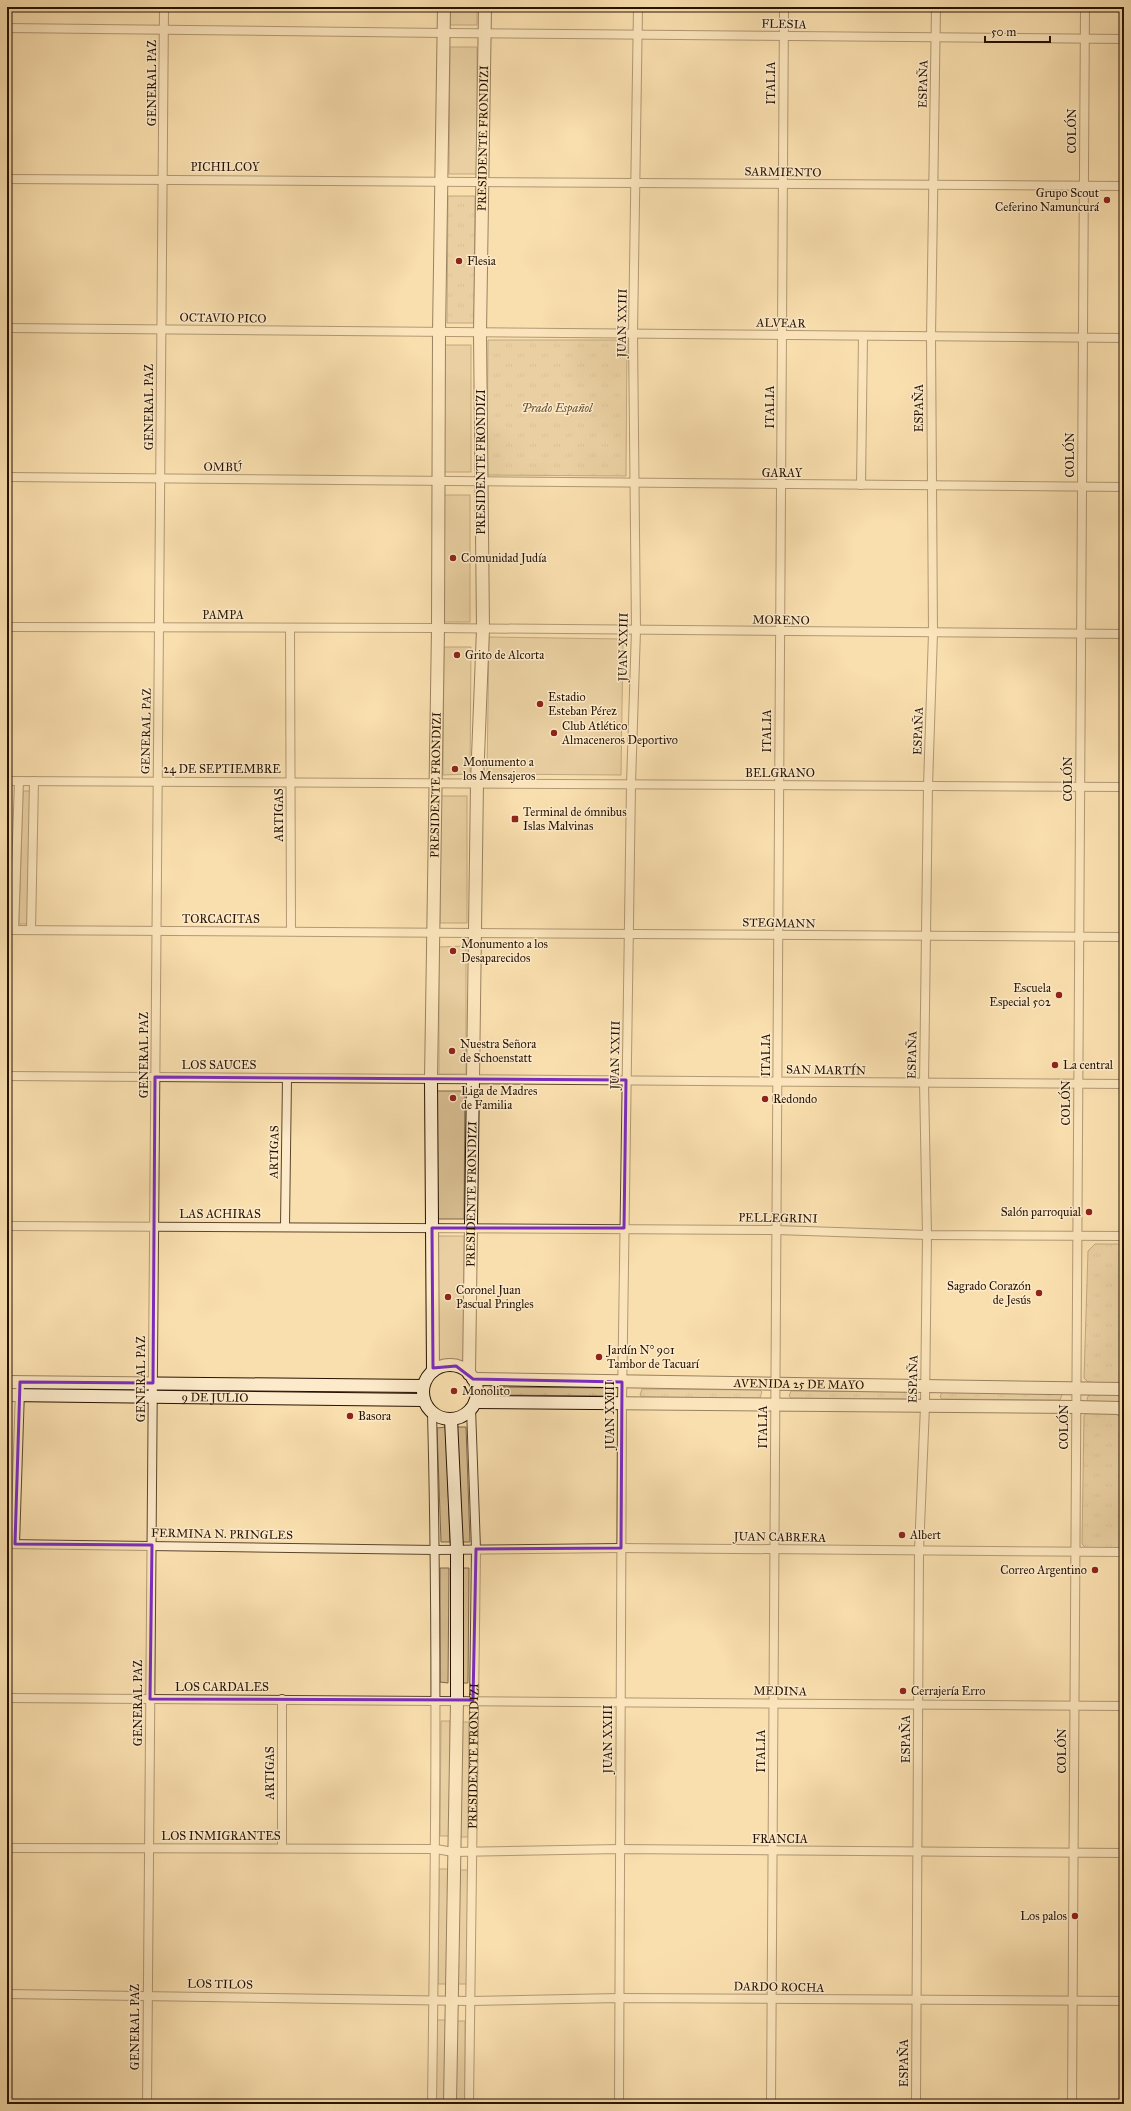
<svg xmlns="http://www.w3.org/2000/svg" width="1131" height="2111" font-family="'IM FELL Great Primer',serif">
	<defs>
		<pattern id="park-tufts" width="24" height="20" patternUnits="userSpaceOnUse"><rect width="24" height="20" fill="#d6bc90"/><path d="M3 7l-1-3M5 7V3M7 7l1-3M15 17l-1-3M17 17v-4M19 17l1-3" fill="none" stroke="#b8a17a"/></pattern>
	</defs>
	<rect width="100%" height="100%" fill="#fadfae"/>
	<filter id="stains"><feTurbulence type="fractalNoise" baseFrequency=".005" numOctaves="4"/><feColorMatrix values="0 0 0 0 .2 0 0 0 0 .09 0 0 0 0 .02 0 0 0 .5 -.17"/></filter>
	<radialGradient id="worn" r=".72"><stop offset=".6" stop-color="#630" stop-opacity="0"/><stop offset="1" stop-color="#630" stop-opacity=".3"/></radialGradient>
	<g fill="#d6bc90" stroke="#7e6748">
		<rect x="450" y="7" width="27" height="18"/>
		<polygon points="450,47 477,47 477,174 449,174"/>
		<rect x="444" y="345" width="27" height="127"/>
		<rect x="443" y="495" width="27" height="127"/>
		<polygon points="489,637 623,639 621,775 487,774"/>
		<polygon points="444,647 471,647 470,774 443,775"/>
		<polygon points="23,791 31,791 28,924 19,924"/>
		<rect x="440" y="796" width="27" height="127"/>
		<polygon points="466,946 466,1074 439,1074 439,947"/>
		<polygon points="437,1091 465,1091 464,1219 437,1219"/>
		<rect x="437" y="1236" width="27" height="128"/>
		<polygon points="163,1387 273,1389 273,1393 163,1391"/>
		<polygon points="303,1390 413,1392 412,1396 303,1394"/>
		<polygon points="446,1427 450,1542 441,1542 437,1428"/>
		<polygon points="457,1427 466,1427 470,1542 461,1542"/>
		<polygon points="440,1568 449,1568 448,1683 440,1682"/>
		<polygon points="460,1568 469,1568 468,1683 459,1683"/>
		<polygon points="441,1721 450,1721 449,1836 440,1836"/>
		<polygon points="461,1722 469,1722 469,1837 460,1837"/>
		<polygon points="439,1869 448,1869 447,1984 438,1984"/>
		<polygon points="459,1870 468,1870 467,1984 458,1984"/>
		<polygon points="437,2020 446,2020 445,2104 436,2104"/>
		<rect x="456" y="2021" width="9" height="83"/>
	</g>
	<g fill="url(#park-tufts)" stroke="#7e6748">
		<polygon points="448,196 475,196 474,323 447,323"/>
		<polygon points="488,340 627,340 626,476 487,475"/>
		<polygon points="1095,1244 1124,1244 1124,1382 1120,1385 1088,1382 1084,1378 1088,1251"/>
		<polygon points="490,1387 608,1388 611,1390 608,1396 490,1395 489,1393"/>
		<polygon points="642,1389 760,1390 762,1392 760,1398 642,1397 640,1395"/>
		<polygon points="791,1391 909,1392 912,1394 909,1399 791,1398 789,1396"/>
		<polygon points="1124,1391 1124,1407 1089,1402 1087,1399 1089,1394"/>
		<polygon points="942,1392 1060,1393 1062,1395 1060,1400 942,1399 940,1397"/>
		<polygon points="1087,1412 1115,1412 1124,1417 1124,1548 1086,1548 1082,1544 1084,1416"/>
	</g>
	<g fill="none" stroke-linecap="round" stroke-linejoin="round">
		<g stroke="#5b452c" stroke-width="10">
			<g id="street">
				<polyline points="7,28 444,33 1124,39"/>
				<polyline points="7,179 1124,186"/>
				<polyline points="7,328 1124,338"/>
				<polyline points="7,477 1124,487"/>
				<polyline points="861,485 863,336"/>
				<polyline points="7,627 438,628 1124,634"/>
				<polyline points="290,628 291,931"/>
				<polyline points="7,781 1124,787"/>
				<polyline points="7,930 1124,937"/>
				<polyline points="14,930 19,781"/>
				<polyline points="31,930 34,781"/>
				<polyline points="7,1076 1124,1084"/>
				<polyline points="7,1226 776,1230 927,1235 1124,1236"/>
				<polyline points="285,1226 287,1078"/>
				<path d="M 432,1413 C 438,1643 435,1874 432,2104"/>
				<polyline points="7,1544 436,1550 621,1548 1124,1552"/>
				<polyline points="15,1544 20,1390"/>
				<polyline points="7,1698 1124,1706"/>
				<polyline points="282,1699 282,1848"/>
				<polyline points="7,1848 436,1849 453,1852 620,1849 1124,1853"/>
				<polyline points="7,1994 470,2001 619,1998 1124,2001"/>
				<polyline points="147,2104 164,7"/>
				<path id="s1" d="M 469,2104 L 476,1549 L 471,1408"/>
				<polyline points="619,2104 622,1403 631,784 636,630 633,334 638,7"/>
				<polyline points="771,2104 784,7"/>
				<polyline points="916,2104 919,1551 925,1406 927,1235 924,1083 928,786 933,633 931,337 936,7"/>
				<polyline points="1072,2104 1085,7"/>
			</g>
		</g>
		<g stroke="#261200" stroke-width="14">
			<g id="secondary">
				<circle cx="450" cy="1392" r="27"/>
				<path id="s2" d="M 433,1371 L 431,1079 L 438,628 L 439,332 L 444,7"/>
				<path id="s3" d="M 469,1374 L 477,782 L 483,629 L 480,333 L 485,7"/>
				<path id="s4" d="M 473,1379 L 1120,1389 L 1124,1387"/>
				<polyline points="7,1382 423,1386"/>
				<path id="s5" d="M 7,1395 L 424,1400"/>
				<polyline points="475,1402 1076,1407 1119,1408 1124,1411"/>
				<polyline points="450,2104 457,1701 457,1549 451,1419"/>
			</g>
		</g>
		<use href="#street" stroke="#fceaca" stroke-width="8"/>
		<use href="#secondary" stroke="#fceaca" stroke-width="12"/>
	</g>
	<path d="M0 0H1131V2111H0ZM 155,1077 L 626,1080 L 624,1228 L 432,1228 L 433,1368 L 456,1366 L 473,1379 L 622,1382 L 621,1548 L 476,1549 L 473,1700 L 150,1699 L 152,1545 L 15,1544 L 20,1382 L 153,1383 Z" fill="#fadfae" fill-opacity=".55" fill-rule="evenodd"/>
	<path fill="none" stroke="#7b2cbf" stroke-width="3" stroke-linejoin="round" d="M 155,1077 L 626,1080 L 624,1228 L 432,1228 L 433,1368 L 456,1366 L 473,1379 L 622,1382 L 621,1548 L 476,1549 L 473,1700 L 150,1699 L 152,1545 L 15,1544 L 20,1382 L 153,1383 Z"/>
	<g fill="#8f2418" stroke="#fceaca" stroke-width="1.5">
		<circle cx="1107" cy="200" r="4"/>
		<circle cx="459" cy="261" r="4"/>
		<circle cx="453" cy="558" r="4"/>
		<circle cx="457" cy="655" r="4"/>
		<circle cx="540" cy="704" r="4"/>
		<circle cx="554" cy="733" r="4"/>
		<circle cx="455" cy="769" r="4"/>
		<rect x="511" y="815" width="8" height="8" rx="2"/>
		<circle cx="453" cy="951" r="4"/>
		<circle cx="1059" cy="995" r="4"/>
		<circle cx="452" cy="1051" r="4"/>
		<circle cx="1055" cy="1065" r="4"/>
		<circle cx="453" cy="1098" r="4"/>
		<circle cx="765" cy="1099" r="4"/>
		<circle cx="1089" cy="1212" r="4"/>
		<circle cx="1039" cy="1293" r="4"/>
		<circle cx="448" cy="1297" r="4"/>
		<circle cx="599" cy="1357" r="4"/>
		<circle cx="454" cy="1391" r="4"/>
		<circle cx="350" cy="1416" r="4"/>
		<circle cx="902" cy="1535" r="4"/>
		<circle cx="1095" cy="1570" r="4"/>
		<circle cx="903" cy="1691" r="4"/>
		<circle cx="1075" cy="1916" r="4"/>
	</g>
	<g text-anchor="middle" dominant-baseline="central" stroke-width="3" stroke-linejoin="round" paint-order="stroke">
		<g font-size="12" fill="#261200" stroke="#fceaca">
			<text transform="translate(784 24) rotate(1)">FLESIA</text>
			<text transform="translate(152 83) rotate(-90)">GENERAL PAZ</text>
			<text transform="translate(771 83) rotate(-90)">ITALIA</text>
			<text transform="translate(923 84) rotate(-89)">ESPAÑA</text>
			<text transform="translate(1072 131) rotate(-90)">COLÓN</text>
			<text stroke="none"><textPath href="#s3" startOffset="1236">PRESIDENTE FRONDIZI</textPath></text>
			<text x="225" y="167">PICHILCOY</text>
			<text transform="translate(783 172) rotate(1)">SARMIENTO</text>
			<text transform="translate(223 318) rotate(1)">OCTAVIO PICO</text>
			<text transform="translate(622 323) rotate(-89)">JUAN XXIII</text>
			<text transform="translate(781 323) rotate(1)">ALVEAR</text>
			<text transform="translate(149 407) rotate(-90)">GENERAL PAZ</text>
			<text transform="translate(770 407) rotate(-90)">ITALIA</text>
			<text transform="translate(919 408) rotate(-90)">ESPAÑA</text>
			<text transform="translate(1070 455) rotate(-90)">COLÓN</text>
			<text transform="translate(481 462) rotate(-90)">PRESIDENTE FRONDIZI</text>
			<text transform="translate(223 467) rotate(1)">OMBÚ</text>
			<text x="782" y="473">GARAY</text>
			<text x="223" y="615">PAMPA</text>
			<text transform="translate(781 620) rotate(1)">MORENO</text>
			<text transform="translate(623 647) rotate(-89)">JUAN XXIII</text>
			<text transform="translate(146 731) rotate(-89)">GENERAL PAZ</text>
			<text transform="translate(767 731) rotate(-90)">ITALIA</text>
			<text transform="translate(918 731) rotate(-88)">ESPAÑA</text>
			<text x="222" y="769">24 DE SEPTIEMBRE</text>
			<text x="780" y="773">BELGRANO</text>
			<text transform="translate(1068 779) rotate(-90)">COLÓN</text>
			<text stroke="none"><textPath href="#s2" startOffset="586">PRESIDENTE FRONDIZI</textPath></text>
			<text transform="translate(279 815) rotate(-90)">ARTIGAS</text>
			<text x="221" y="919">TORCACITAS</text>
			<text transform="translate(779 923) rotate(1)">STEGMANN</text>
			<text transform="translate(144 1055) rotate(-90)">GENERAL PAZ</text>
			<text transform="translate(615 1055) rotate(-89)">JUAN XXIII</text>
			<text transform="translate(766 1055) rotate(-90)">ITALIA</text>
			<text transform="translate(912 1055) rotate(-89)">ESPAÑA</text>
			<text x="219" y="1065">LOS SAUCES</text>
			<text transform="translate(826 1070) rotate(1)">SAN MARTÍN</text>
			<text transform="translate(1066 1103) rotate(-90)">COLÓN</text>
			<text transform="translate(274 1152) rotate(-89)">ARTIGAS</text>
			<text stroke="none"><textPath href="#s3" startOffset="180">PRESIDENTE FRONDIZI</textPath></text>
			<text x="220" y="1214">LAS ACHIRAS</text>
			<text transform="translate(778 1218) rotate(1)">PELLEGRINI</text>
			<text transform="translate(141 1379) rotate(-90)">GENERAL PAZ</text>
			<text transform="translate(913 1379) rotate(-89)">ESPAÑA</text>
			<text stroke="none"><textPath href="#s4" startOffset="326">AVENIDA 25 DE MAYO</textPath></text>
			<text stroke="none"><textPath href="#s5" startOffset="208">9 DE JULIO</textPath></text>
			<text transform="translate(610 1415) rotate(-90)">JUAN XXIII</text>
			<text transform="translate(763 1427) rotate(-90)">ITALIA</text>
			<text transform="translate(1064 1427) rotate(-90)">COLÓN</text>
			<text transform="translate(222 1534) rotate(1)">FERMINA N. PRINGLES</text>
			<text transform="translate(780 1537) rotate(1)">JUAN CABRERA</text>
			<text x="222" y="1687">LOS CARDALES</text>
			<text transform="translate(780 1691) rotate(1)">MEDINA</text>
			<text transform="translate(138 1703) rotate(-90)">GENERAL PAZ</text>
			<text transform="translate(608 1739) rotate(-90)">JUAN XXIII</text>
			<text transform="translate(906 1739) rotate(-90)">ESPAÑA</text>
			<text transform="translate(761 1751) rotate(-90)">ITALIA</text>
			<text transform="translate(1062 1751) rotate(-90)">COLÓN</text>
			<text stroke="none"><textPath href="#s1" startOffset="348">PRESIDENTE FRONDIZI</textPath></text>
			<text transform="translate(270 1773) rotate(-90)">ARTIGAS</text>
			<text x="221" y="1836">LOS INMIGRANTES</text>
			<text x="780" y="1839">FRANCIA</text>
			<text transform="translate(220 1984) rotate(1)">LOS TILOS</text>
			<text transform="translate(779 1987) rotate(1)">DARDO ROCHA</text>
			<text transform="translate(135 2027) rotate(-90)">GENERAL PAZ</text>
			<text transform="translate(904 2063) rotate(-90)">ESPAÑA</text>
		</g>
		<g font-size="12" fill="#261200" stroke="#fceaca" text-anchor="start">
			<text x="1099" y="193" text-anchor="end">Grupo Scout<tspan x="1099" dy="14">Ceferino Namuncurá</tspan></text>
			<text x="467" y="261">Flesia</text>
			<text x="461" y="558">Comunidad Judía</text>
			<text x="465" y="655">Grito de Alcorta</text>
			<text x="548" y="697">Estadio<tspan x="548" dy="14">Esteban Pérez</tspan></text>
			<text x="562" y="726">Club Atlético<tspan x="562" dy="14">Almaceneros Deportivo</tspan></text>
			<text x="463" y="762">Monumento a<tspan x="463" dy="14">los Mensajeros</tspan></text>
			<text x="523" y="812">Terminal de ómnibus<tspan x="523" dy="14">Islas Malvinas</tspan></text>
			<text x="461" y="944">Monumento a los<tspan x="461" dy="14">Desaparecidos</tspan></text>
			<text x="1051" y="988" text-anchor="end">Escuela<tspan x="1051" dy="14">Especial 502</tspan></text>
			<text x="460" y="1044">Nuestra Señora<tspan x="460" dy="14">de Schoenstatt</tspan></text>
			<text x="1063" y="1065">La central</text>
			<text x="461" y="1091">Liga de Madres<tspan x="461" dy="14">de Familia</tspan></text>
			<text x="773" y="1099">Redondo</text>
			<text x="1081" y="1212" text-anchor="end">Salón parroquial</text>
			<text x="1031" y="1286" text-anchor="end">Sagrado Corazón<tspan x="1031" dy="14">de Jesús</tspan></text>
			<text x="456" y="1290">Coronel Juan<tspan x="456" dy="14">Pascual Pringles</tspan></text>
			<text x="607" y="1350">Jardín N° 901<tspan x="607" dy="14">Tambor de Tacuarí</tspan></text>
			<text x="462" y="1391">Monolito</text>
			<text x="358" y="1416">Basora</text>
			<text x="910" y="1535">Albert</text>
			<text x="1087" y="1570" text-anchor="end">Correo Argentino</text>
			<text x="911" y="1691">Cerrajería Erro</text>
			<text x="1067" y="1916" text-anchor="end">Los palos</text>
		</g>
		<g font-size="12" font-style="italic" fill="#644e32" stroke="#fceaca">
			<text x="557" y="408">Prado Español</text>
		</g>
	</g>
	<rect width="1131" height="2111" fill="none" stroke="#fadfae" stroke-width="24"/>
	<rect x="8" y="8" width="1115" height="2095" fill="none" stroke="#261200" stroke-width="2"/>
	<rect x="12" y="12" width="1107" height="2087" fill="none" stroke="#261200"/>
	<path d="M985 36v6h65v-6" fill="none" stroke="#261200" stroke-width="2"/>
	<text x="991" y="36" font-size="12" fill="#261200" stroke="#fceaca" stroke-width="3" paint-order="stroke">50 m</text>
	<rect width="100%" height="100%" filter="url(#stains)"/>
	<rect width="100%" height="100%" fill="url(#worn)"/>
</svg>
